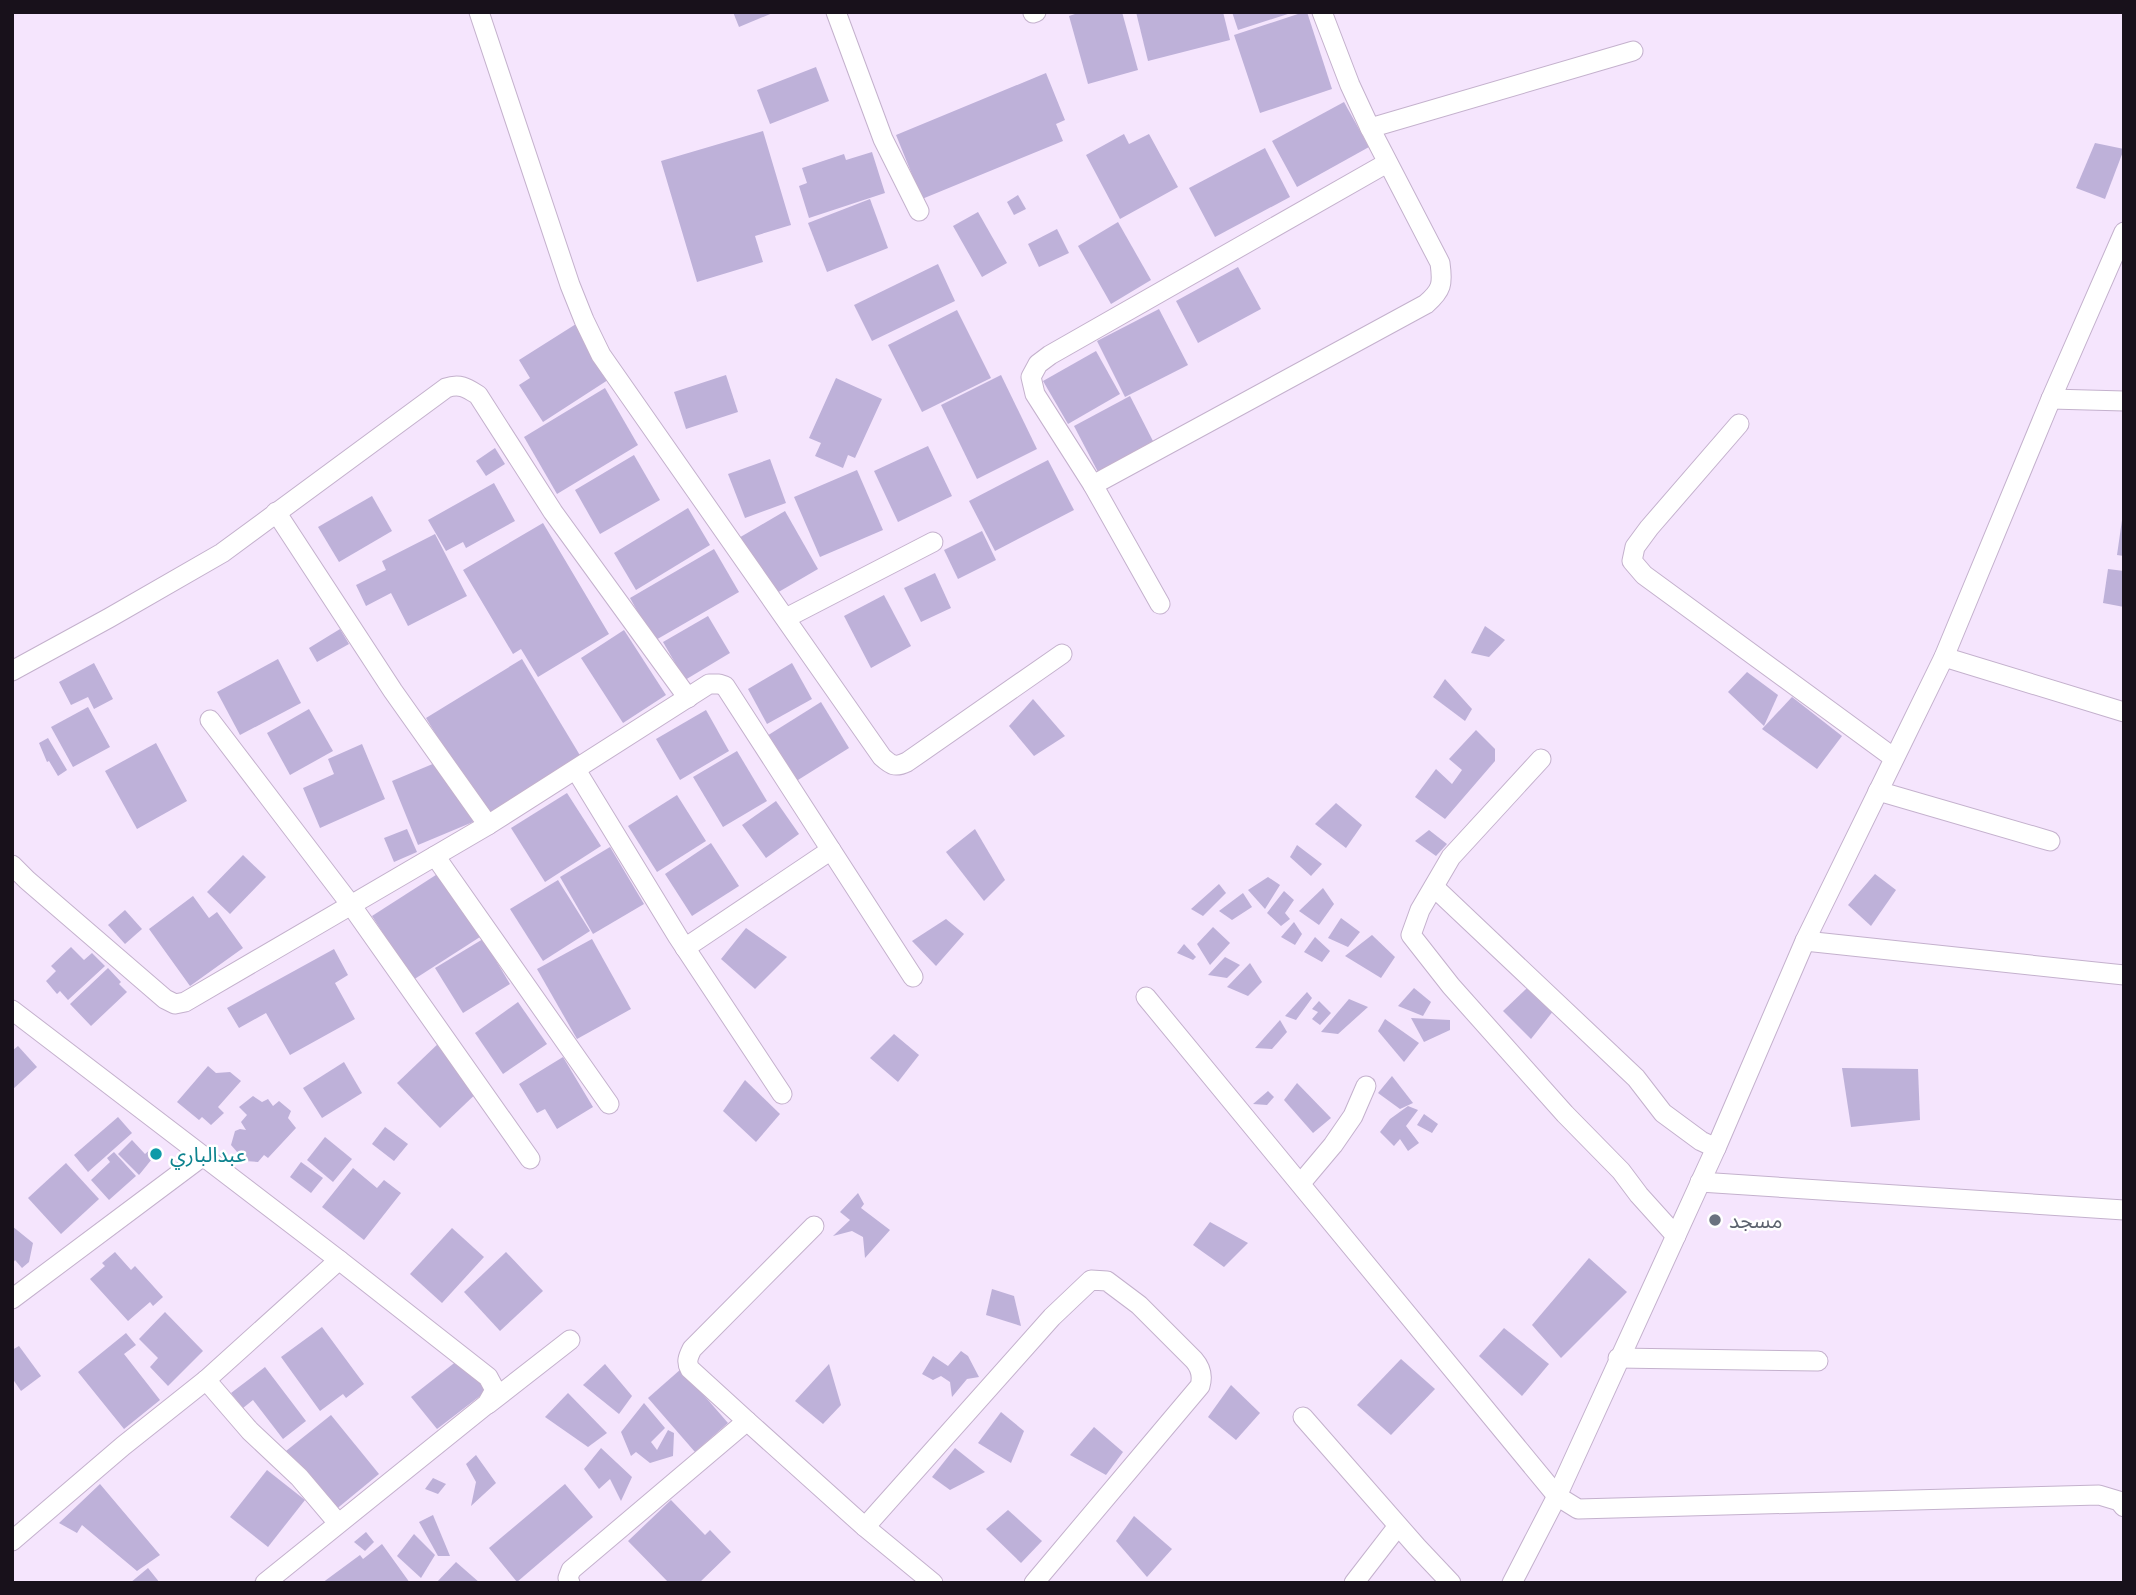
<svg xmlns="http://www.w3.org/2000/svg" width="2136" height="1595" font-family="Lora,'Noto Sans Arabic',serif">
	<rect width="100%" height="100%" fill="#f5e5fd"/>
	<g fill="#beb1d9">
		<polygon points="733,12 775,12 739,27"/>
		<polygon points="1081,12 1122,12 1138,70 1088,84 1069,16"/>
		<polygon points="1136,12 1223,12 1230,40 1148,61"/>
		<polygon points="1232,12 1291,12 1291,13 1238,30"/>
		<polygon points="1304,12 1307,12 1332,89 1260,113 1234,35"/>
		<polygon points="816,67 829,101 770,124 757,90"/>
		<polygon points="1046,73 1065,120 1056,124 1063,141 922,199 896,135"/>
		<polygon points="1344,102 1369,147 1297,187 1272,141"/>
		<polygon points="763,131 791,225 755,236 763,262 697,282 661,161"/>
		<polygon points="1124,134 1129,144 1149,134 1178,187 1120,219 1086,155"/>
		<polygon points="2095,143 2124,149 2105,199 2076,188"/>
		<polygon points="1265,148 1290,197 1215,237 1189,188"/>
		<polygon points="872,152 885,193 809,218 799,186 807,183 802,168 844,154 846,160"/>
		<polygon points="1018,195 1026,209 1014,215 1007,202"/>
		<polygon points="870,199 888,248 827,272 808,223"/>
		<polygon points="978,212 1007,263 982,277 953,226"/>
		<polygon points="1118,222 1151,280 1111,304 1078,246"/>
		<polygon points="1057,229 1069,253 1039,267 1028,244"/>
		<polygon points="938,264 955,301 872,341 854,305"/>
		<polygon points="1238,267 1261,309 1198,343 1176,301"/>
		<polygon points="1159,309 1188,365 1125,397 1097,341"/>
		<polygon points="957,310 991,378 922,412 888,345"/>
		<polygon points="576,324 611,378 543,422 519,385 530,378 519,360"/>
		<polygon points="1096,351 1120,394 1068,424 1043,381"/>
		<polygon points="726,375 738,412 686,429 674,392"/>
		<polygon points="1001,375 1037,449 977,479 941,405"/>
		<polygon points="836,378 882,399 855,458 848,455 843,468 815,456 821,443 809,438"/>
		<polygon points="605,388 638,445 557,494 524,437"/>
		<polygon points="1130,396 1154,443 1098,472 1074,426"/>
		<polygon points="928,446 952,496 898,522 874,471"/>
		<polygon points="495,448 505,464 486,476 476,461"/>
		<polygon points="634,455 660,500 600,534 575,490"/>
		<polygon points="770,459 786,503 745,518 728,474"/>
		<polygon points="1048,460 1074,510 995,551 969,501"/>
		<polygon points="857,470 883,530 820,557 794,497"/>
		<polygon points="494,483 515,521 466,548 463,542 446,551 428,520"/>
		<polygon points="372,496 392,531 339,562 318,527"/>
		<polygon points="688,508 710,545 636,590 614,553"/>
		<polygon points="785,511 818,569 770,597 737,539"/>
		<polygon points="2122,520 2124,520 2124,556 2117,555"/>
		<polygon points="543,523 609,634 538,677 521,649 513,654 463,570"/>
		<polygon points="982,531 996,560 958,579 944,550"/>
		<polygon points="435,534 467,596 408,626 391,593 366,606 356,585 386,570 382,561"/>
		<polygon points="714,549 739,592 654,641 630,598"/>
		<polygon points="2108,569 2124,571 2124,607 2103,603"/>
		<polygon points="935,573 951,608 921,622 904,588"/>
		<polygon points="884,595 911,646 871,668 844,616"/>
		<polygon points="708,616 730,653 685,680 663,642"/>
		<polygon points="1485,626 1505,640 1489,657 1471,653"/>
		<polygon points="340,629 349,644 317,662 309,648"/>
		<polygon points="624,630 666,695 623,723 581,658"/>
		<polygon points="278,659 301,703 240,735 217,692"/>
		<polygon points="522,659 581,757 485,816 426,718"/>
		<polygon points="94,663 113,699 94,709 88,697 71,705 59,682"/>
		<polygon points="792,663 812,699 767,724 748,689"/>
		<polygon points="1747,672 1778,695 1764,726 1728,692"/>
		<polygon points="1445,679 1472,709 1465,721 1433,697"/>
		<polygon points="1792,697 1842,736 1817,769 1762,729"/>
		<polygon points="1033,699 1065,736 1034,756 1009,726"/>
		<polygon points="821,702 849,748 790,785 762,739"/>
		<polygon points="88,707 110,747 73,767 51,727"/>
		<polygon points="309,709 333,751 290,775 267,733"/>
		<polygon points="706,710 729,751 680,780 656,739"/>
		<polygon points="1476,730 1495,749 1495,761 1445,819 1415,797 1436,769 1452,784 1462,770 1449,759"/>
		<polygon points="48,738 67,770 58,776 49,761 47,762 39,743"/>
		<polygon points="156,743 187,801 137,829 105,771"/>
		<polygon points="362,744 385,799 320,828 303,788 334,774 328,759"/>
		<polygon points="737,751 767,801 723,827 693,777"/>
		<polygon points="447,758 473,822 418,845 392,781"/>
		<polygon points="567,793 601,846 545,882 511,828"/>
		<polygon points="677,795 706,841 657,872 628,826"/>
		<polygon points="776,801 799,834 766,858 742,825"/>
		<polygon points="1336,803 1362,825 1346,848 1315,824"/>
		<polygon points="407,829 417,852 394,862 384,838"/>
		<polygon points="975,829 1005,880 984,901 946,852"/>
		<polygon points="1429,830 1447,844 1436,856 1415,841"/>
		<polygon points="711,843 739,886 692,916 665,874"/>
		<polygon points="1297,845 1322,864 1311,876 1290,857"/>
		<polygon points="610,847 644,904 593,934 560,877"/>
		<polygon points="243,855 266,877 230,914 207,892"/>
		<polygon points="439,873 480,937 413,980 372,916"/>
		<polygon points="1875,874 1896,890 1871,926 1848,905"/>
		<polygon points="1268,877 1280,885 1265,909 1248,890"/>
		<polygon points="558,880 590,931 543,961 510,909"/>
		<polygon points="1219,884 1226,893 1203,916 1191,909"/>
		<polygon points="1323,888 1334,904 1319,925 1299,911"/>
		<polygon points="1284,891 1294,900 1285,913 1290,919 1281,926 1267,913"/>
		<polygon points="1243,893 1252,907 1232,920 1219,911"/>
		<polygon points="193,896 209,918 217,912 243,948 190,986 149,929"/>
		<polygon points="125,910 142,929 125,944 108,925"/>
		<polygon points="1341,918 1360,932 1348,947 1328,938"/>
		<polygon points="946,919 964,934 936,966 912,941"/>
		<polygon points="1294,922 1302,934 1295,945 1281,937"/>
		<polygon points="1213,927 1230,943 1210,965 1197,944"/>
		<polygon points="746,928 787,957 755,989 721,959"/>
		<polygon points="1372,935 1395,957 1381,978 1345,956"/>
		<polygon points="1315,937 1330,951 1322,962 1304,952"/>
		<polygon points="483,939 510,984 463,1013 435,968"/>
		<polygon points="592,939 631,1009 577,1039 537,969"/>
		<polygon points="1184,944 1196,957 1193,960 1177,953"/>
		<polygon points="71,947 84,960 92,953 105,966 68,1000 60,991 57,994 46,981 56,971 51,966"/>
		<polygon points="334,949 348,975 335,983 355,1019 290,1055 266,1013 239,1028 227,1008"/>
		<polygon points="1225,957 1240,965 1227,978 1208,975"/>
		<polygon points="1250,963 1262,982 1248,996 1227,987"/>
		<polygon points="108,968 121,982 119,984 127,992 91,1026 70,1004"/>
		<polygon points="1414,988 1431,1002 1423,1016 1398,1006"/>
		<polygon points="1527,988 1554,1010 1531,1039 1503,1011"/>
		<polygon points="1307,992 1312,998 1296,1020 1285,1016"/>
		<polygon points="1349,999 1368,1007 1338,1034 1321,1032"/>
		<polygon points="1319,1001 1331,1013 1320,1025 1312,1019 1318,1012 1312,1009"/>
		<polygon points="518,1002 547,1044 503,1074 475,1033"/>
		<polygon points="1411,1018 1450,1020 1450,1030 1424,1042"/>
		<polygon points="1385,1019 1419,1043 1404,1062 1378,1031"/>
		<polygon points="1280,1020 1287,1032 1272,1049 1255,1048"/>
		<polygon points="894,1034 919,1055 898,1082 870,1058"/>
		<polygon points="441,1041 484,1086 440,1128 397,1083"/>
		<polygon points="18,1046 37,1067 12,1090 12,1051"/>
		<polygon points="563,1057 593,1107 557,1129 545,1109 537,1113 519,1084"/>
		<polygon points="344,1062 362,1093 322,1118 303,1088"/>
		<polygon points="208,1066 216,1073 230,1072 241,1081 218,1107 224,1113 211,1125 202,1117 199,1120 177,1102"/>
		<polygon points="1842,1068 1918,1069 1920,1120 1851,1127"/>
		<polygon points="1392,1076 1413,1103 1400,1109 1378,1093"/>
		<polygon points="745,1080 780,1114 756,1142 723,1111"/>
		<polygon points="1297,1083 1331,1118 1313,1133 1284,1100"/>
		<polygon points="1268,1091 1274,1097 1267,1105 1253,1104"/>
		<polygon points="253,1096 262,1102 268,1099 273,1106 279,1101 291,1111 288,1118 296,1128 268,1158 264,1155 258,1162 245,1161 231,1145 235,1131 240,1129 246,1130 241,1122 247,1115 239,1107"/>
		<polygon points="1408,1106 1418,1110 1406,1126 1419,1143 1408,1151 1400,1139 1394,1146 1380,1132 1390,1119"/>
		<polygon points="1424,1114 1438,1124 1432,1133 1417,1125"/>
		<polygon points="118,1117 132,1133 88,1172 74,1155"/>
		<polygon points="385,1127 408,1144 394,1161 372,1144"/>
		<polygon points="325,1137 352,1159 333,1182 307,1160"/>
		<polygon points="132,1140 145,1154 152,1148 156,1154 139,1175 118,1154"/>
		<polygon points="114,1152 136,1176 109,1200 91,1180 110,1162 107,1158"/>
		<polygon points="301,1162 323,1178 311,1193 290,1177"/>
		<polygon points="66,1163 99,1199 61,1234 28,1198"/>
		<polygon points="353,1168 377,1188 384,1180 401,1193 364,1240 322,1207"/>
		<polygon points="858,1193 864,1204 861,1208 890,1230 865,1258 863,1237 852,1231 833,1236 850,1220 840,1212"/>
		<polygon points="1210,1222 1248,1243 1224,1267 1193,1245"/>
		<polygon points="12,1226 33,1243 29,1262 22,1268 15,1260 12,1265"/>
		<polygon points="452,1228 484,1257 442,1303 410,1274"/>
		<polygon points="115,1252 131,1270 135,1266 163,1297 153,1306 150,1302 128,1321 90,1279 105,1266 102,1263"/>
		<polygon points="506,1252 543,1291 500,1331 464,1292"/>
		<polygon points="1589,1258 1627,1292 1561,1358 1532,1325"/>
		<polygon points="992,1289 1014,1296 1021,1326 986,1315"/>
		<polygon points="165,1312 203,1351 168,1386 150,1367 158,1358 139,1339"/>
		<polygon points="322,1327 364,1384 346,1398 343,1394 320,1411 281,1357"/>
		<polygon points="1504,1328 1549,1364 1522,1396 1479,1356"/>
		<polygon points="126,1333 136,1345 124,1354 160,1400 124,1429 78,1372"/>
		<polygon points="19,1346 41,1376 21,1391 12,1378 12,1350"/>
		<polygon points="961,1351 968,1356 979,1377 967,1379 952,1397 950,1382 941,1376 933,1380 922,1374 933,1356 948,1366"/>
		<polygon points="467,1353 493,1386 437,1429 411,1397"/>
		<polygon points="1401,1359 1435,1389 1391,1435 1357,1405"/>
		<polygon points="605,1364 632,1396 619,1414 583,1385"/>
		<polygon points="829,1364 841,1405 823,1424 795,1401"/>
		<polygon points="265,1367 306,1421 283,1439 253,1400 243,1408 231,1393"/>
		<polygon points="681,1369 728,1423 695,1452 648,1398"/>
		<polygon points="1231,1385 1260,1413 1236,1440 1208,1417"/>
		<polygon points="568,1393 607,1433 588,1447 545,1417"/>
		<polygon points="644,1403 665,1428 651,1442 657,1450 668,1430 674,1433 673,1456 650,1463 636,1452 631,1456 621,1432"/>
		<polygon points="1001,1412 1024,1431 1011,1463 978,1443"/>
		<polygon points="331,1415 379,1474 334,1511 286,1451"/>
		<polygon points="1094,1427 1123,1452 1106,1475 1070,1455"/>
		<polygon points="601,1448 632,1477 621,1501 610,1479 599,1489 584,1469"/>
		<polygon points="955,1448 985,1472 950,1490 932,1477"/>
		<polygon points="476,1455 496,1483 471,1506 476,1482 466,1464"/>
		<polygon points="267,1470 305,1500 268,1547 230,1517"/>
		<polygon points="433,1478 446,1484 438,1494 425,1489"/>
		<polygon points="100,1484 160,1555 137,1571 82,1525 77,1533 59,1523"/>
		<polygon points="565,1484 593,1517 517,1582 489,1548"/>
		<polygon points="671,1500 705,1535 710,1530 731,1552 699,1583 669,1583 628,1541"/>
		<polygon points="1008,1510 1042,1541 1021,1563 986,1529"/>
		<polygon points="433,1515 450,1556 438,1556 419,1522"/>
		<polygon points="1134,1516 1172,1549 1147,1577 1116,1541"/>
		<polygon points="366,1532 374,1542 365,1551 354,1542"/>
		<polygon points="414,1534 435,1555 421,1578 397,1556"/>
		<polygon points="382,1544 410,1583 322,1583 360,1555 363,1559"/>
		<polygon points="456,1562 480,1583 436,1583"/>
		<polygon points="148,1568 160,1583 130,1583"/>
	</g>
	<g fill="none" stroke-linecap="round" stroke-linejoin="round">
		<g stroke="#c4b1cd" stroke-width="21">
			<g id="minor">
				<path d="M 479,12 L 570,285 L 584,320 L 601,355 L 882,757 C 891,765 895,768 907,762 L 1062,654"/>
				<polyline points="836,12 883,139 919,211"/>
				<polyline points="1033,13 1036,12"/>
				<polyline points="1370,128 1633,51"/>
				<polyline points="2051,399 2124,401"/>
				<polyline points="1739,424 1649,528 1635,547 1632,561 1644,575 1894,758"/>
				<path d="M 1093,485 L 1426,304 C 1442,290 1443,284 1440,263 L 1370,128 L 1350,85 L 1322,12"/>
				<polyline points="276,512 393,691 488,825"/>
				<polyline points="1160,604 1093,485 1035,394 1031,377 1038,364 1050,355 1387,163"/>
				<polyline points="786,618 933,542"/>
				<polyline points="1944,657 2124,712"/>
				<path d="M 12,671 L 109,618 L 222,553 L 446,388 C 460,383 467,388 478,395 L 553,512 L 688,698"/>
				<polyline points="210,720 351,905 530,1159"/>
				<polyline points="1541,759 1451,857 1420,910 1411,935 1451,986 1565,1114 1621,1171 1639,1195 1676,1236"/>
				<polyline points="576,770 678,937 782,1094"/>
				<polyline points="1878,791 2050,841"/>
				<polyline points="435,856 609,1104"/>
				<polyline points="12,865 27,880 165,999 175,1004 185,1002 488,825 709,684 719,684 725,686 913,977"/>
				<polyline points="1434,887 1636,1078 1663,1113 1701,1141 1716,1148"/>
				<polyline points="1805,941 2124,975"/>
				<polyline points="685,948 831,850"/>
				<polyline points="1146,997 1557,1496 1578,1509 2099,1495 2119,1501 2124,1507"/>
				<polyline points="12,1010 339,1260 488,1377 495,1390 487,1404 265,1583"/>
				<polyline points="1700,1182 2124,1210"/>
				<polyline points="1301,1183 1333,1145 1353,1116 1366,1086"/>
				<polyline points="12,1299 203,1156"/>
				<polyline points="1618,1358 1818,1361"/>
				<polyline points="206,1380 250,1431 299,1477 338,1523"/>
				<polyline points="488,1404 570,1340"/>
				<polyline points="1303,1417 1417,1547 1451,1583"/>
				<path d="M 747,1421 L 690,1369 C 686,1362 688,1357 692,1349 L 814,1226"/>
				<path d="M 865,1527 L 1052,1317 L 1091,1280 L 1107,1281 L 1139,1305 L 1194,1360 C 1201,1368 1203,1376 1200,1386 L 1034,1583"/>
				<polyline points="12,1541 123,1446 206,1380 339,1260"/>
				<polyline points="570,1583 568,1578 571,1570 747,1421 865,1527 933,1583"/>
				<polyline points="1354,1583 1398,1526"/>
				<polyline points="1512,1583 1557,1496 1716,1148 1805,941 1944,657 2051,399 2124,232"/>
			</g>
		</g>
		<use href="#minor" stroke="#fff" stroke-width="19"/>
	</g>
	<circle fill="#0f9aa8" stroke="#fff" stroke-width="2.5" cx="156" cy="1154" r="7"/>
	<circle fill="#6b7280" stroke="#fff" stroke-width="2.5" cx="1715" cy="1220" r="7"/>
	<g text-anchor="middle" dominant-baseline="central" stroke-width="5" stroke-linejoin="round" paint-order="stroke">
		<g font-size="21" fill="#0d838f" stroke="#fff" text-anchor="start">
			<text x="170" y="1154">عبدالباري</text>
		</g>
		<g font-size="21" fill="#5b616d" stroke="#fff" text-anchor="start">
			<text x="1729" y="1220">مسجد</text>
		</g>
	</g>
	<rect width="2136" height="1595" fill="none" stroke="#18111b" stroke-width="28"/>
</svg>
